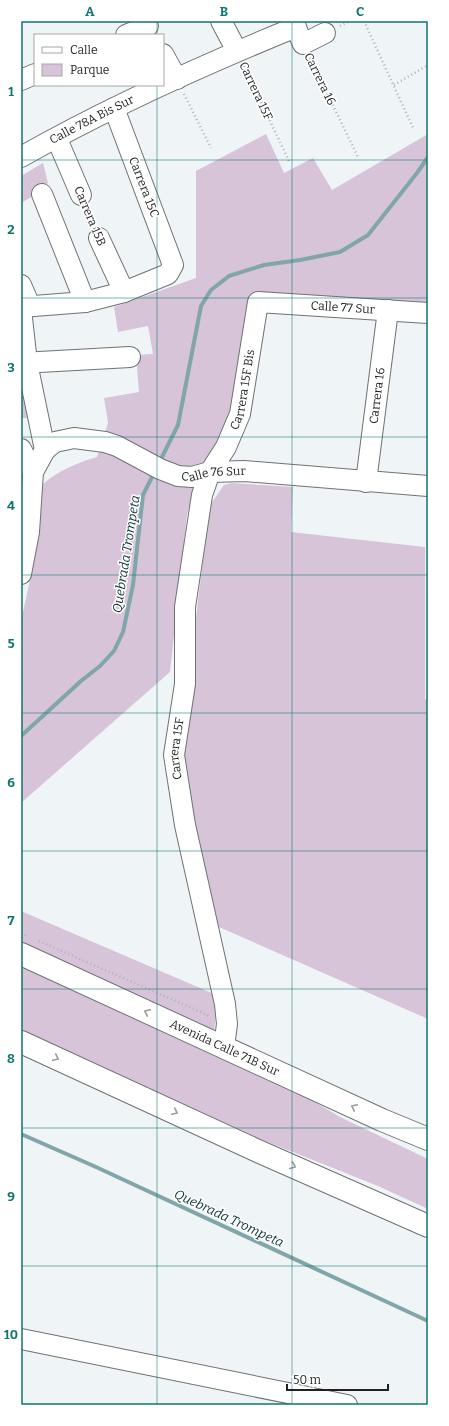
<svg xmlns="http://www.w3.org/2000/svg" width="449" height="1426" font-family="Bitter,serif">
	<rect width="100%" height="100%" fill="#eff5f6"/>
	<g fill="#d7c4d9">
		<path d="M 266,134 L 284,173 L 313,158 L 332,190 L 428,134 L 428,303 L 258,296 C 250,331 243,368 233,403 C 221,442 197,476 187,515 L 170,672 L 21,803 L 21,621 L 30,580 L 43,484 C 59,470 77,463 97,457 L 108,423 L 104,398 L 139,392 L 136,355 L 153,354 L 148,326 L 118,332 L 114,307 L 196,278 L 196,171 Z"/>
		<polygon points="43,163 48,183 35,195 21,203 21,176"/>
		<polygon points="21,363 29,418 21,418"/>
		<polygon points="231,483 293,487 291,532 425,547 425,699 428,700 428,1019 219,927 199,849 181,737 210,505 224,485"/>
		<polygon points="21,911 214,994 216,1016 214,1031 21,946"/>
		<polygon points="21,966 208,1053 300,1093 340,1117 428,1159 428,1209 378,1186 240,1131 21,1032"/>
	</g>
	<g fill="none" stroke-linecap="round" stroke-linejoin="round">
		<g stroke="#81a6a9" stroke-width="4">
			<polyline points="160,461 178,425 201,306 211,290 229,276 264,265 300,260 340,252 368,235 417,173 428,157"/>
			<polyline points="21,736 81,681 100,666 114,651 123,632 133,585 143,495 152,477"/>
			<polyline points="21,1134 96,1167 428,1321"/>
		</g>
		<g stroke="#6d7373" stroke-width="22">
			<g id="minor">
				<polyline points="221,21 237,51"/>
				<polyline points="293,21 303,44 325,33"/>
				<polyline points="126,35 148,26"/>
				<polyline points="163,54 177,79"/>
				<polyline points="21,80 35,74"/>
				<polyline points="57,139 81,195"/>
				<path id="s1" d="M 21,157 C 109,107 203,65 296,27"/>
				<polyline points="42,194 85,302"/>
				<polyline points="99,238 124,292"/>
				<polyline points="21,285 30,306"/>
				<polyline points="21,307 85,302 124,292 168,274 173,265 114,108"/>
				<polyline points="21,309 27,363 45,450"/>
				<polyline points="21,363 130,357"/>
				<polyline points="21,449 33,472"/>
				<path id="s2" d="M 366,482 L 388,310"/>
				<path id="s3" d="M 21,574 L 29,532 L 33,472 L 45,450 L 55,442 L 74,438 L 105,442 L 117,446 L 160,469 L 178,476 L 192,477 L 210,472 L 244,471 L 428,486"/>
				<path id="s4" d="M 224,1047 L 227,1024 L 225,1004 L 185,825 L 174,755 L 185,684 L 185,607 L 202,495 L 210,472 L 226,447 L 240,414 L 258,302 L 428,313"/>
				<polyline points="21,1339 347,1405"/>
			</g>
		</g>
		<g stroke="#6d7373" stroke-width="24">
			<g id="highway">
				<path id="s5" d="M 21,954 L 382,1120 L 428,1139"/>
				<polyline points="21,1042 260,1152 428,1226"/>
			</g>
		</g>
		<g stroke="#adb2b3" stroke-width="2.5" stroke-dasharray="1 3" stroke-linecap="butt">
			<polyline points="364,21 414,130"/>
			<polyline points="340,26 350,21"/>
			<polyline points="310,58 358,157"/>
			<polyline points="244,66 289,161"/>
			<polyline points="394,85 428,65"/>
			<polyline points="184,94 211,148"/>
			<polyline points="87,209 93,225"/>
			<polyline points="21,933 28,937"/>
			<polyline points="39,941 210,1016"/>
		</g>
		<use href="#minor" stroke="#fff" stroke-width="20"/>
		<use href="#highway" stroke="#fff" stroke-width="22"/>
	</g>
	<defs><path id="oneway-chevron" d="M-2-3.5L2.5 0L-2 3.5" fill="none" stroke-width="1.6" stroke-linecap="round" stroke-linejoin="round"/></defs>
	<g stroke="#9a9b9b">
		<use href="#oneway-chevron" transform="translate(147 1012) rotate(-155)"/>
		<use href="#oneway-chevron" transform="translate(56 1058) rotate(25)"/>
		<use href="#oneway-chevron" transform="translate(354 1107) rotate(-155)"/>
		<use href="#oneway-chevron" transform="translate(175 1112) rotate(25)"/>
		<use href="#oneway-chevron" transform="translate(293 1166) rotate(23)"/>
	</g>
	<path fill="none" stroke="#0f766e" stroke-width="1" stroke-opacity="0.55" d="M 157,21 L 157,35M 292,21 L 292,1405M 157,85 L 157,1405M 21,160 L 428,160M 21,298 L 428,298M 21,437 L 428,437M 21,575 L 428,575M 21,713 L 428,713M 21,851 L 428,851M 21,989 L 428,989M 21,1128 L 428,1128M 21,1266 L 428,1266"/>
	<g text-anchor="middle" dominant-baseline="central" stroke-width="3" stroke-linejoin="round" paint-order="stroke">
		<g font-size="12" fill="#1f2121" stroke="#fff">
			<text transform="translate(320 79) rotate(64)">Carrera 16</text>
			<text transform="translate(256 91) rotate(65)">Carrera 15F</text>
			<text stroke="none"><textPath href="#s1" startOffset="80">Calle 78A Bis Sur</textPath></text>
			<text transform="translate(144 187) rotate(69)">Carrera 15C</text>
			<text transform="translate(90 216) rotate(67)">Carrera 15B</text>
			<text stroke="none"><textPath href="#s4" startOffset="848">Calle 77 Sur</textPath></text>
			<text stroke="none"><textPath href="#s4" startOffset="674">Carrera 15F Bis</textPath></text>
			<text stroke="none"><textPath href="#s2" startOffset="87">Carrera 16</textPath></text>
			<text stroke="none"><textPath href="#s3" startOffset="308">Calle 76 Sur</textPath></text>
			<text stroke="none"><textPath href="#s4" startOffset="304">Carrera 15F</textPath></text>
			<text stroke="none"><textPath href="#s5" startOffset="224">Avenida Calle 71B Sur</textPath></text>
		</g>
		<g font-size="13" font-style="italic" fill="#0a3134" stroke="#fff">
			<text transform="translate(126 554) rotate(-81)">Quebrada Trompeta</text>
			<text transform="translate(229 1218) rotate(25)">Quebrada Trompeta</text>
		</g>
	</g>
	<rect width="449" height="1426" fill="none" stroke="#ffffff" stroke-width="44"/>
	<rect x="34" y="34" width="130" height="52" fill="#ffffff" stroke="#a5a6a6"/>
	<rect x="42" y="47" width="20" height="6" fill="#ffffff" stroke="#a5a6a6"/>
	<text x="70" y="54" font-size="12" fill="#1f2121">Calle</text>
	<rect x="42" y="64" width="20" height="12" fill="#d7c4d9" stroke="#a5a6a6"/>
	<text x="70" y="74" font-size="12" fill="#1f2121">Parque</text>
	<path d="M287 1384v6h101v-6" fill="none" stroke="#1f2121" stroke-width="2"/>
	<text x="293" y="1384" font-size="12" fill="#1f2121" stroke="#ffffff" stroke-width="3" paint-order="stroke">50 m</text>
	<rect x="22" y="22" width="405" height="1382" fill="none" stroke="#0f766e" stroke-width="1.5"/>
	<g font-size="13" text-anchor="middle" font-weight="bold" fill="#0f766e">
		<text x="90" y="16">A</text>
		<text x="224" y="16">B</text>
		<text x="360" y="16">C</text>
		<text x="11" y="96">1</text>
		<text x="11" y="234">2</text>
		<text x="11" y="372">3</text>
		<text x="11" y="510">4</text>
		<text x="11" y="648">5</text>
		<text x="11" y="787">6</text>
		<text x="11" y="925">7</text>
		<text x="11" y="1063">8</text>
		<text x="11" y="1201">9</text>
		<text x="11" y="1339">10</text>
	</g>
</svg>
